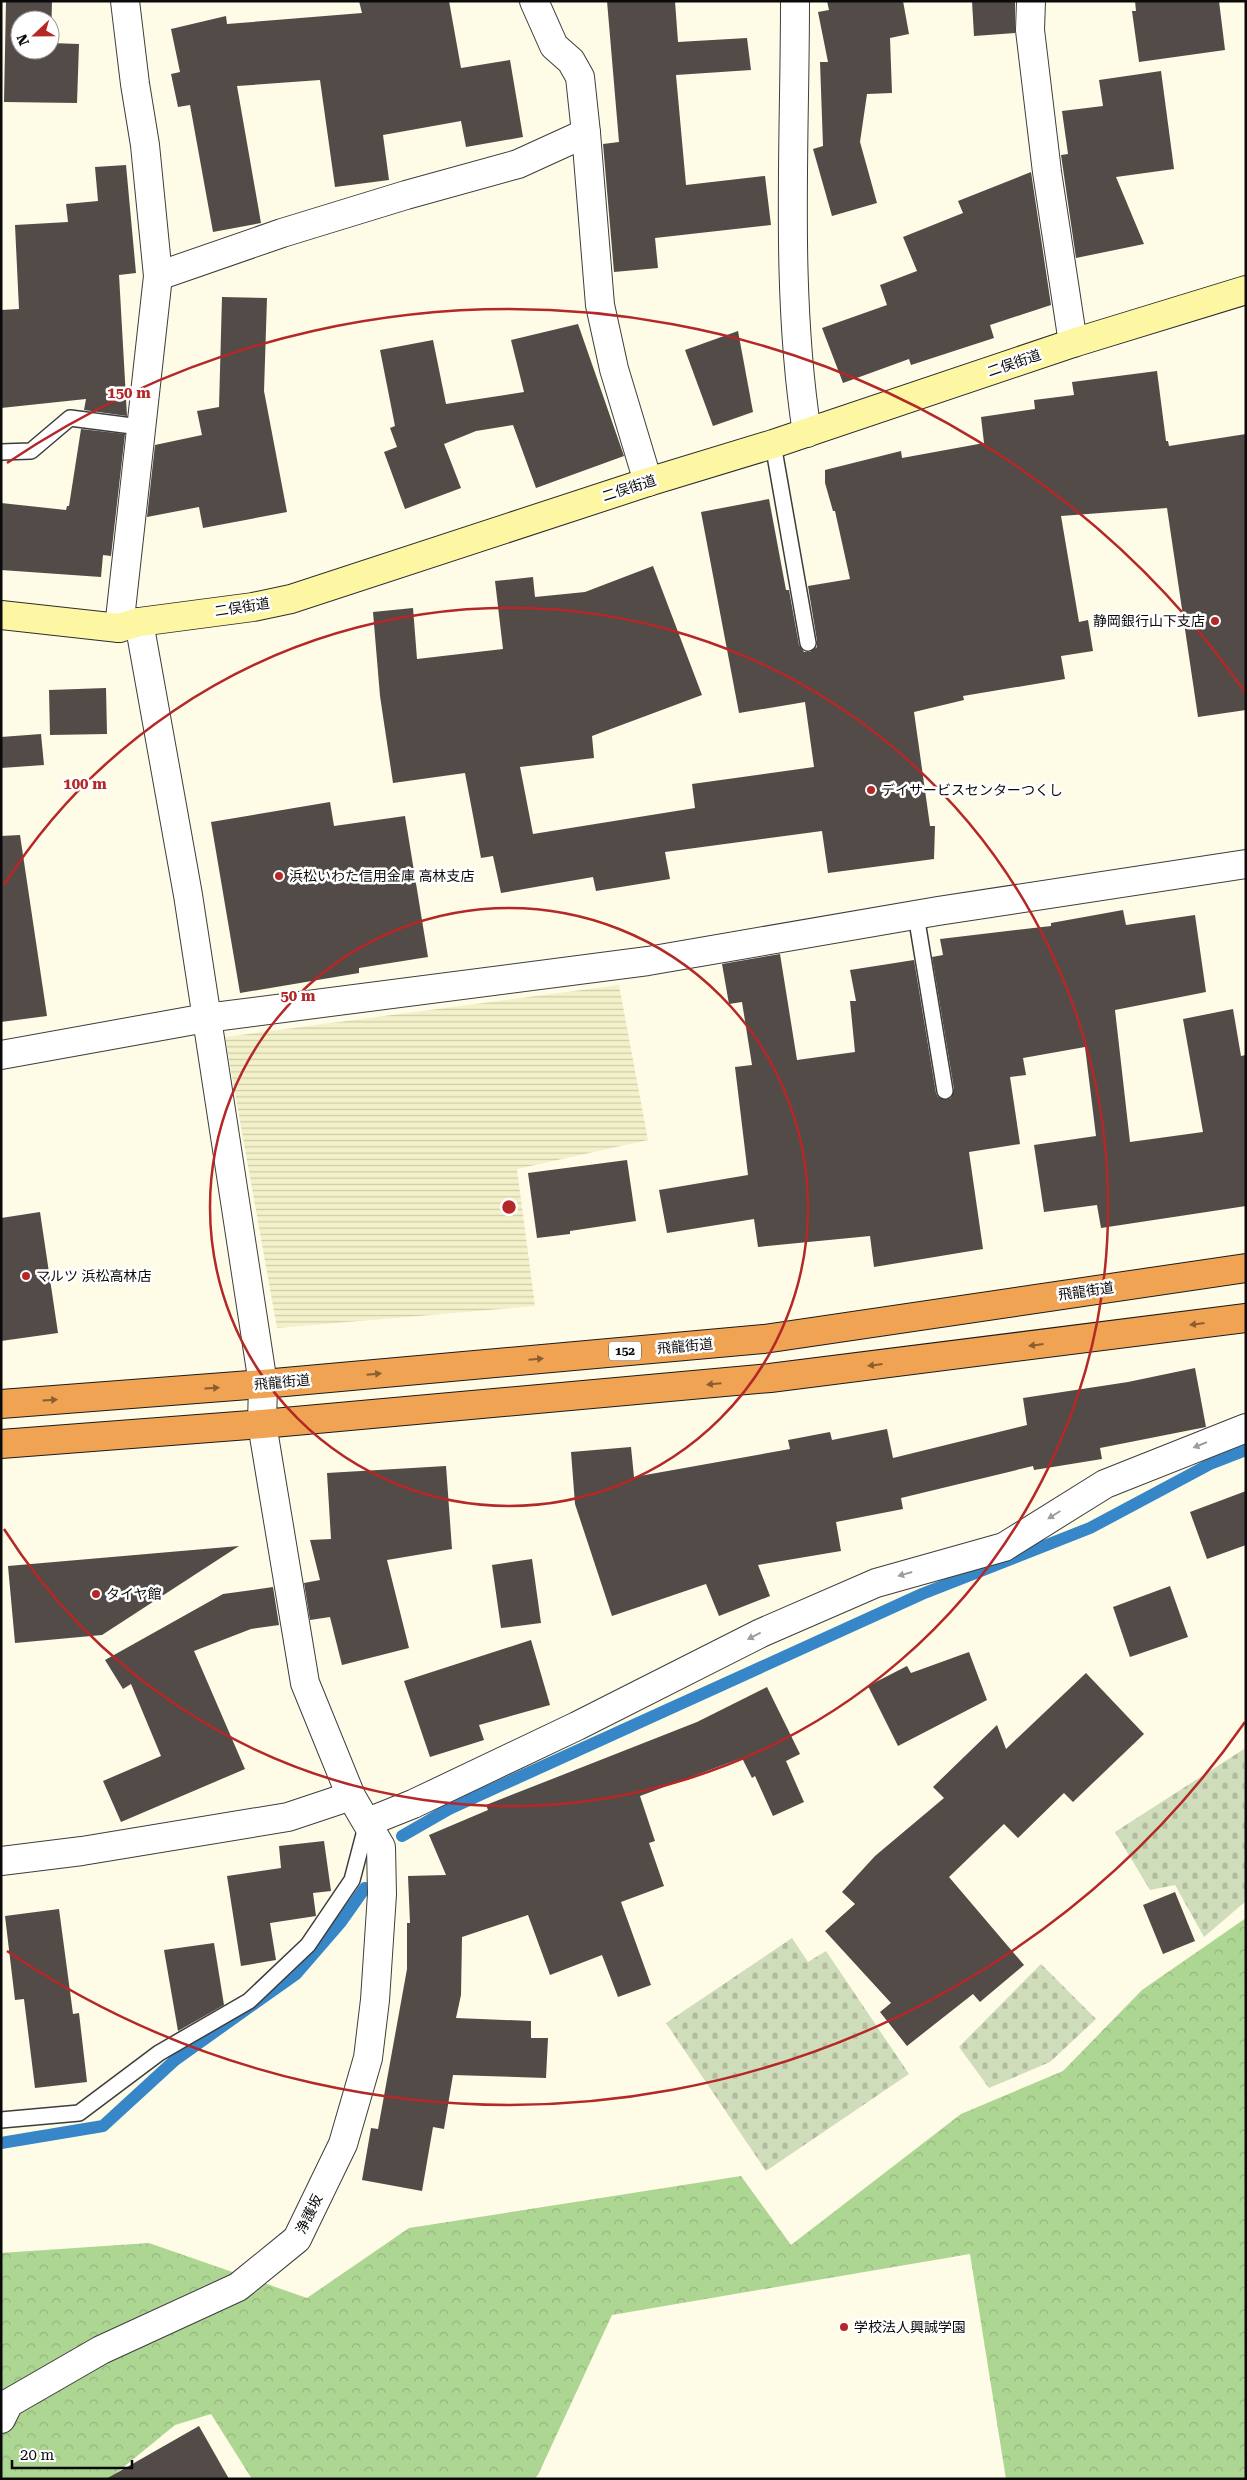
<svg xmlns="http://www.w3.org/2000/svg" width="1247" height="2480" font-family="'Roboto Serif','Noto Sans JP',serif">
	<defs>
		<pattern id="farmland-rules" width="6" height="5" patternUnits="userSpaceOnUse" patternTransform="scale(1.25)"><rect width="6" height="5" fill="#f2f1c9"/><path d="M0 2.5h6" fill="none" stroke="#cecdab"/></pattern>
		<pattern id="forest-crowns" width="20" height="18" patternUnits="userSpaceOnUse" patternTransform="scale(1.25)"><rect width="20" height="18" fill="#aed693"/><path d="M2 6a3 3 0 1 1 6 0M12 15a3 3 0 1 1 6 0" fill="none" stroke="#94b67d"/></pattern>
		<pattern id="cemetery-stones" width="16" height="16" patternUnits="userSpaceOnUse" patternTransform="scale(1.25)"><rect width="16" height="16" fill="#d0ddbb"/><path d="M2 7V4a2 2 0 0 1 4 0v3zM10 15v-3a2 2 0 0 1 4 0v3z" fill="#b1bc9f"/></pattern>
	</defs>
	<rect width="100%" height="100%" fill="#fefbe7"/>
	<polygon fill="url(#farmland-rules)" points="619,985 648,1140 517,1169 535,1306 277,1328 225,1037"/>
	<polygon fill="url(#forest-crowns)" points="1246,1918 1246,2479 1006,2479 970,2254 612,2315 538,2475 534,2479 252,2479 211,2414 175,2425 109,2479 1,2479 1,2253 149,2243 307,2298 409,2228 741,2176 791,2245 961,2114 1063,2071 1142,1990"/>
	<g fill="url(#cemetery-stones)">
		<polygon points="1244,1749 1246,1901 1204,1937 1175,1885 1150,1890 1115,1832"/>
		<polygon points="792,1938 808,1962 826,1951 909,2074 766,2171 666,2023"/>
		<polygon points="1041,1964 1096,2019 1050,2062 989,2088 959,2047"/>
	</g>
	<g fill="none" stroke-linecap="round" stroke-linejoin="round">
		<g stroke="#3787c8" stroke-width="12">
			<polyline points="402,1836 449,1809 922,1594 1090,1528 1210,1464 1246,1450"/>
			<polyline points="1,2143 103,2126 175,2060 296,1974 341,1922 365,1888"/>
		</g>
	</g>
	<g fill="#524b47" fill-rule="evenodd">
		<path d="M 6,1 L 52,1 L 51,43 L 79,44 L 77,103 L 4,102 ZM 20,20 L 50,20 L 50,50 L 20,50 Z"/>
		<polygon points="359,1 449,1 461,68 510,60 523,137 466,147 461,121 383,135 389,180 335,187 320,80 237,86 261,223 213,232 190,105 178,107 171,74 180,72 171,29 226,16 227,24 362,13"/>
		<polygon points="607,1 675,1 678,42 747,38 751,70 676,75 686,185 765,176 771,225 655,238 658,268 614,272 603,144 619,142"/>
		<polygon points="827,1 903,1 909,34 890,38 892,93 867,94 860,142 877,203 832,216 813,149 823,146 820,62 828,62 818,12 829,10"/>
		<polygon points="972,1 1015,1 1015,33 974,36"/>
		<polygon points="1135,1 1219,1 1225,50 1139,62 1132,11 1136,11"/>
		<polygon points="1161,71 1174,169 1116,177 1144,244 1076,258 1061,155 1068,154 1062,111 1103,106 1099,80"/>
		<polygon points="126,165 136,273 119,275 127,416 84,410 86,399 1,408 1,310 19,309 15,225 68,222 66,204 98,201 95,167"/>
		<polygon points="1031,172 1051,305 990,325 994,338 911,365 909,359 843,383 822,328 887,305 880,285 917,271 903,237 963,213 958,201"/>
		<polygon points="222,297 267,298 264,391 287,512 203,528 199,507 147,517 155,445 202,435 197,411 219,407"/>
		<polygon points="578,324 624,456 536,488 513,425 476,431 444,444 461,488 405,509 384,452 397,447 390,428 395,426 380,350 433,340 446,404 524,392 511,340"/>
		<polygon points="738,331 753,412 713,426 685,350"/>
		<polygon points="1157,371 1166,441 1168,441 1169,446 1246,434 1246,710 1198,717 1167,508 1061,516 1079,622 1088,620 1093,651 1061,656 1065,679 963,696 964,700 914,712 930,826 935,826 934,859 828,873 822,831 665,852 670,879 596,891 593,877 501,893 493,856 481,858 465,773 393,783 380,696 373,612 413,608 417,659 503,649 495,581 533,577 535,597 585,592 653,566 702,695 592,736 594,758 520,767 533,834 695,808 692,784 814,767 805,702 739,713 701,512 769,499 786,590 789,590 799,645 804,652 810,652 817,647 817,641 808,586 850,579 835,511 833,511 825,483 825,470 901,451 902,458 984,443 981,417 1035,409 1034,400 1074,395 1072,382"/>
		<polygon points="81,429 125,434 111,556 103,555 101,577 1,570 1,503 66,510 67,506 69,506"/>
		<polygon points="106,688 107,734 50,735 49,690"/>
		<polygon points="41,734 44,765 1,768 1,737"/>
		<polygon points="330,802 334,826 405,816 428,957 359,968 359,973 240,993 211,822"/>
		<polygon points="20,835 47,1016 1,1022 1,836"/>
		<polygon points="1123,910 1126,925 1195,915 1206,992 1115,1010 1130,1142 1203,1132 1183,1019 1233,1009 1241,1056 1246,1055 1246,1206 1101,1228 1097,1205 1044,1212 1034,1145 1096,1136 1085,1047 1023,1058 1026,1075 1010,1077 1020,1144 969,1152 983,1249 874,1267 870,1236 758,1247 754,1219 667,1233 659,1190 748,1175 735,1067 752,1065 742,1002 729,1004 722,964 780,954 797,1060 855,1052 850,1001 856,1001 850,970 914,960 936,1093 938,1097 946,1100 951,1098 954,1089 932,957 943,955 940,939 1051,926 1051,923"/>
		<polygon points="627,1160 636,1221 570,1231 570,1234 537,1238 528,1173"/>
		<polygon points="40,1212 58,1333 1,1341 1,1218"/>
		<polygon points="1195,1368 1206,1427 1100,1448 1102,1459 1034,1470 1033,1466 901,1498 903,1509 836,1522 841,1551 758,1565 770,1596 719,1616 706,1584 612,1616 575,1504 571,1452 631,1447 634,1477 790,1449 788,1440 830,1432 832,1440 887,1429 893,1458 1027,1425 1023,1398 1128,1382"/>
		<polygon points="446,1466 452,1549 387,1560 409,1648 342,1665 330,1617 310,1620 304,1583 320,1580 310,1540 331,1539 327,1473"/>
		<polygon points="1246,1491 1246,1545 1207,1559 1190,1512"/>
		<polygon points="239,1546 102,1635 15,1643 8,1566"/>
		<polygon points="532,1559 541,1623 501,1628 492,1565"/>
		<polygon points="1170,1586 1188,1637 1130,1657 1113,1607"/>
		<polygon points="273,1587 279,1625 251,1629 194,1651 245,1769 121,1822 103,1781 161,1756 131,1684 123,1689 105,1660 223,1594"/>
		<polygon points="531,1640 550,1705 479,1725 484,1740 430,1757 404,1681"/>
		<polygon points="969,1652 987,1700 898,1746 868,1686 907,1666 911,1673"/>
		<polygon points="1086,1673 1144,1734 1073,1802 1064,1793 1018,1838 1004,1824 949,1877 1024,1965 980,2002 973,1994 907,2046 880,2012 891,2003 825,1931 855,1904 842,1892 875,1856 944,1798 933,1787 997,1725 1006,1749"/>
		<polygon points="767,1687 800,1754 786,1761 804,1802 773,1816 755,1776 752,1778 742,1758 640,1796 655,1841 649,1843 664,1886 621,1902 651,1985 618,1997 602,1955 550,1975 528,1915 462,1937 461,1995 456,2018 531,2021 531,2038 548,2038 546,2078 453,2075 444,2129 433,2127 422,2191 362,2180 371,2128 378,2129 407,1969 407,1923 410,1923 408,1876 446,1875 429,1835 488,1810 486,1805 697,1722"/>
		<polygon points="324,1841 331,1891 313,1893 316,1916 270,1923 276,1960 241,1966 227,1876 281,1868 279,1846"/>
		<polygon points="1175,1892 1195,1941 1163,1954 1143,1905"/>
		<polygon points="59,1909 73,2014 79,2013 87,2082 35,2088 24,1999 15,2000 5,1916"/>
		<polygon points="214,1943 224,2005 178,2031 164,1950"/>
		<polygon points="199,2426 229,2479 106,2479"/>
	</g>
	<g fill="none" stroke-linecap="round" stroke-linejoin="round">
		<g stroke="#3d3d3d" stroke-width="18">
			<g id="lane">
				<polyline points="773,444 808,643"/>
				<polyline points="1,452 31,451 70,418 140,427"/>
				<polyline points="916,915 945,1091"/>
				<polyline points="1,2120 79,2113 159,2053 249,2001 308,1945 352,1880 367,1823"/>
			</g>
		</g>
		<g stroke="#3d3d3d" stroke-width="30">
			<g id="street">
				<path d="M 795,1 C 795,144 785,291 807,433"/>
				<polyline points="1031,1 1030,30 1047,172 1073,343"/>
				<polyline points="586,133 600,305 614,369 648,482"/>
				<polyline points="158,276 282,233 406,195 518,164 586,133 580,77 571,61 554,46 534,1"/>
				<polyline points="119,628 158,276 145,145 135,84 125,1"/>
				<polyline points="1,1055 206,1018 648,961 938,911 1246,864"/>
				<polyline points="368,1822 413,1804 577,1726 761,1633 876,1583 1004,1547 1105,1484 1246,1428"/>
				<polyline points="1,1861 82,1851 288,1817 351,1796"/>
				<polyline points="1,2419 9,2403 101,2350 238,2287 297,2239 343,2144 368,2058 375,2000 382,1894 381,1847 351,1796 305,1683 262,1424 263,1384 188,895 139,622"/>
			</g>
		</g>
		<g stroke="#2c2c2c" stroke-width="30">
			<polyline id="secondary" points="1,615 119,628 139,622 253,607 291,599 648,482 773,444 1073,343 1246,290"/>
		</g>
		<g stroke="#1b1b1b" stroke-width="30">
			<g id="highway">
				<polyline points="1,1404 263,1384 764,1339 1246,1268"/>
				<polyline points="1,1444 262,1424 770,1378 1246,1318"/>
			</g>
		</g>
		<use href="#lane" stroke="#fff" stroke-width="15"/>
		<use href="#street" stroke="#fff" stroke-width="28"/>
		<use href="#secondary" stroke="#fdf7a4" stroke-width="28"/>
		<use href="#highway" stroke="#f0a353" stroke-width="28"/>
	</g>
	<defs><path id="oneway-solid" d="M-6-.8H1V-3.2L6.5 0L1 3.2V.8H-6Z" transform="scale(1.25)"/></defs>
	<g fill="#885e32">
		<use href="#oneway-solid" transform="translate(1197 1324) rotate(173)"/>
		<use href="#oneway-solid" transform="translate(1036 1345) rotate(173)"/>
		<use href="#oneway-solid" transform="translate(536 1359) rotate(-5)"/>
		<use href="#oneway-solid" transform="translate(875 1365) rotate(173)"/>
		<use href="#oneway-solid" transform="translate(374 1374) rotate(-5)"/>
		<use href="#oneway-solid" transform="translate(714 1384) rotate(175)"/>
		<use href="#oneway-solid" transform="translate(212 1388) rotate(-4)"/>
		<use href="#oneway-solid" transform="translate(50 1400) rotate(-4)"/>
	</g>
	<g fill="#9d9d9d">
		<use href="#oneway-solid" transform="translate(1200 1445) rotate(158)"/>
		<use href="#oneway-solid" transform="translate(1054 1515) rotate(148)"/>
		<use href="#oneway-solid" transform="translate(905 1574) rotate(164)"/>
		<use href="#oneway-solid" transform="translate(754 1636) rotate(153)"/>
	</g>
	<g fill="none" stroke="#b42827" stroke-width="2.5">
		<circle cx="509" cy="1207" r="299"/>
		<path d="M4 885A599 599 0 1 1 4 1529"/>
		<path d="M1245 1722A898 898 0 0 1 7 1951M7 463A898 898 0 0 1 1245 692"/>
	</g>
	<g fill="#b42827" stroke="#fff" stroke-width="2">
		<circle cx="1215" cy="621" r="5"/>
		<circle cx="871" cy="790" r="5"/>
		<circle cx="279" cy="876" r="5"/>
		<circle cx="26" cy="1276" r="5"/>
		<circle cx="96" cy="1594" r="5"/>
		<circle cx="844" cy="2327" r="5"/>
	</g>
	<g text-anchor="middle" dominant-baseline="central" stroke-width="5" stroke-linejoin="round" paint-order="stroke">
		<rect fill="#fff" stroke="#545454" stroke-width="1" x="609" y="1341.5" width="32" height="19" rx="4"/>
		<g font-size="12" font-weight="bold" fill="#0a0a0a">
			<text x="625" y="1351">152</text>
		</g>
		<g font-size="14" fill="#0a0a0a" stroke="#fff">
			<text transform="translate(1014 363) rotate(-19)">二俣街道</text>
			<text transform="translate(629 488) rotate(-18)">二俣街道</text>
			<text transform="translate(242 607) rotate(-9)">二俣街道</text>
			<text transform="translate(1086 1291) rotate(-8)">飛龍街道</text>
			<text transform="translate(685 1346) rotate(-5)">飛龍街道</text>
			<text transform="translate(282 1382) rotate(-5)">飛龍街道</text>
			<text transform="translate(309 2214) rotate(-64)">浄護坂</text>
		</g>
		<g font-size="14" fill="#0a0a0a" stroke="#fff" text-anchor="start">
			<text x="1205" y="621" text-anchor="end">静岡銀行山下支店</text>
			<text x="881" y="790">デイサービスセンターつくし</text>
			<text x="289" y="876">浜松いわた信用金庫 高林支店</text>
			<text x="36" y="1276">マルツ 浜松高林店</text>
			<text x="106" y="1594">タイヤ館</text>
			<text x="854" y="2327">学校法人興誠学園</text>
		</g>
	</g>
	<circle cx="509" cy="1207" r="8" fill="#b42827" stroke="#fff" stroke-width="2.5"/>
	<g font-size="15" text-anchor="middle" font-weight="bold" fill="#b42827" stroke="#fff" stroke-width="5" stroke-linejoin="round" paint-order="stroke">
		<text x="129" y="398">150 m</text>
		<text x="85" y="789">100 m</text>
		<text x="298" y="1001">50 m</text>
	</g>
	<rect width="1247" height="2480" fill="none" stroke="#0a0a0a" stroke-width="5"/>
	<g transform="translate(35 35) rotate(248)"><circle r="24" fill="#ffffff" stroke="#9d9d9d"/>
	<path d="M0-4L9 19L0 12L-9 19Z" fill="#b42827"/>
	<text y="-8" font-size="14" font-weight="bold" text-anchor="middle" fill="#0a0a0a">N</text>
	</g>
	<path d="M12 2460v8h120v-8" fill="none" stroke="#0a0a0a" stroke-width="2.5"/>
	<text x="20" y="2460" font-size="15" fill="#0a0a0a" stroke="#ffffff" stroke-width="4" paint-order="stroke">20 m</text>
</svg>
